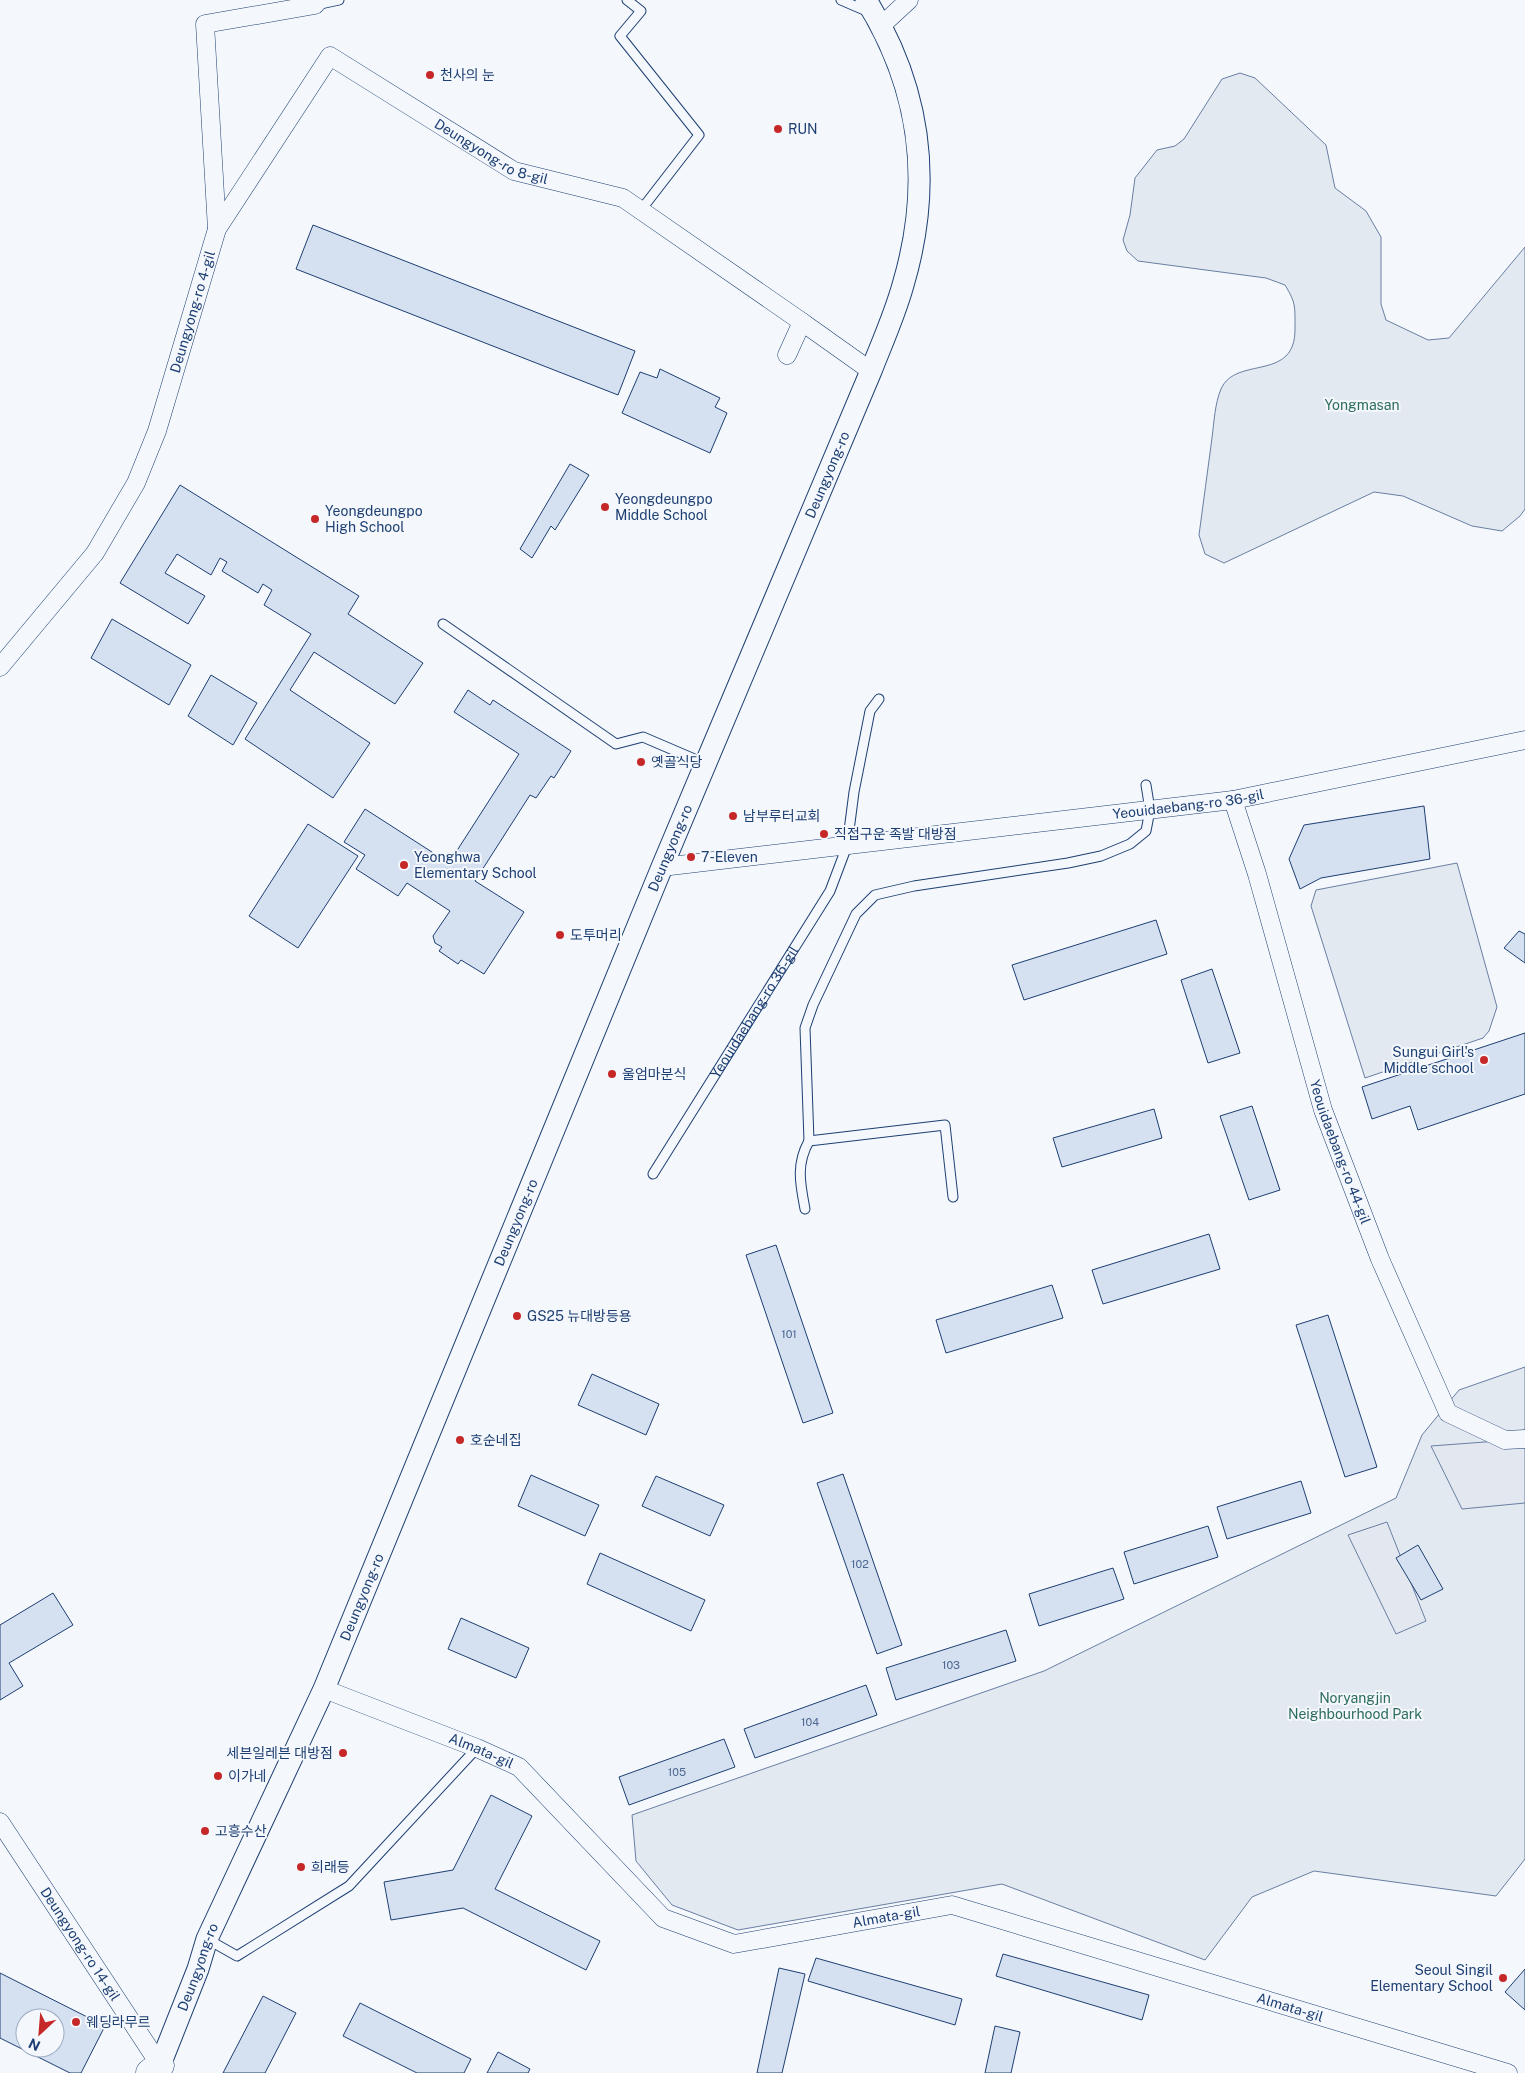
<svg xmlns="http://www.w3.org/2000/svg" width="1525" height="2073" font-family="'Public Sans','Noto Sans KR',sans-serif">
	<rect width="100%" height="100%" fill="#f4f7fb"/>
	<g fill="#e3e9f0" stroke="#687fa3">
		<path d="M 1240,73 L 1255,78 L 1326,145 L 1335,188 L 1366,211 L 1381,237 L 1381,304 L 1386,320 L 1428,340 L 1449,338 L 1525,247 L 1525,509 L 1520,516 L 1502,531 L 1472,526 L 1403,496 L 1374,492 L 1224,563 L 1205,554 L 1199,535 C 1203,503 1208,470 1212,438 C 1214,422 1215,403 1221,389 C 1236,355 1296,383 1295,328 C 1295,306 1296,303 1285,285 L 1266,278 L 1138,261 L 1127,251 L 1123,240 L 1130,215 L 1135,178 L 1157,150 L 1175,146 L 1184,139 L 1222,79 Z"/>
		<polygon points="1457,863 1497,1007 1489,1031 1483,1038 1365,1078 1311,906 1316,890"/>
		<polygon points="1525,1367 1525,1859 1496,1896 1314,1871 1252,1897 1205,1960 1002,1884 738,1930 672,1905 636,1861 632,1815 1044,1671 1396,1498 1422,1435 1459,1390"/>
	</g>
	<g fill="#e3e8f0" stroke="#687fa3">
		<polygon points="1525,1439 1525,1503 1462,1509 1431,1446"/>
		<polygon points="1387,1522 1426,1621 1396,1634 1348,1535"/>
	</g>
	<g fill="#d5e0f0" stroke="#1d3f73" fill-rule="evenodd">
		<polygon points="313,225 635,351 618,395 296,269"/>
		<polygon points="660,369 720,398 715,407 727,413 710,453 622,413 640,372 657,378"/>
		<polygon points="570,464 589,475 555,530 551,526 532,558 520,549"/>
		<polygon points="180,485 359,596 348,614 423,663 395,704 314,652 290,690 370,743 333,798 245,739 311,634 264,605 272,590 263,584 258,593 222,571 227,562 220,558 211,575 177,554 165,573 205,596 188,624 120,583"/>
		<polygon points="112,619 191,665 169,705 91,658"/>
		<polygon points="211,675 257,703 233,745 188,716"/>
		<polygon points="468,690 490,705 493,700 571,751 554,778 551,776 536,798 530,795 475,881 524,912 484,974 461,960 458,964 439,951 442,947 435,943 433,936 450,911 407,883 398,896 356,869 365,855 344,842 365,809 449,863 519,754 454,712"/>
		<polygon points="1424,806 1430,859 1321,878 1300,889 1289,859 1304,825"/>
		<polygon points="308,824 358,856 298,948 249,916"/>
		<polygon points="1156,920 1167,954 1024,1000 1012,965"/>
		<polygon points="1519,931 1525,934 1525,963 1504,948"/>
		<polygon points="1212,969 1240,1053 1208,1063 1181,980"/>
		<polygon points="1525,1033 1525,1094 1418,1130 1410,1106 1372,1119 1362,1087"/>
		<polygon points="1252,1106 1280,1190 1249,1200 1220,1116"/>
		<polygon points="1154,1109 1162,1138 1062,1167 1053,1138"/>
		<polygon points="1209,1234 1220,1269 1103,1304 1092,1270"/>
		<polygon points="776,1245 833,1413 803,1423 746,1255"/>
		<polygon points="1052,1285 1063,1318 946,1353 936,1320"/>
		<polygon points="1328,1315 1377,1467 1345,1477 1296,1325"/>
		<polygon points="592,1374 659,1404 646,1435 578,1405"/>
		<polygon points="843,1474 902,1645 877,1654 817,1483"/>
		<polygon points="531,1475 599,1505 585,1536 518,1506"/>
		<polygon points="656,1476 724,1505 710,1536 642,1506"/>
		<polygon points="1301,1481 1311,1513 1227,1539 1217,1507"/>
		<polygon points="1208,1526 1218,1557 1134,1584 1124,1552"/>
		<polygon points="1418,1545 1443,1589 1421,1600 1396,1558"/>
		<polygon points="600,1553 705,1600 691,1631 587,1584"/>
		<polygon points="1113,1568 1124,1599 1039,1626 1029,1594"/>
		<polygon points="53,1593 73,1625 9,1663 23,1686 0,1700 0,1625"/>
		<polygon points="461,1618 529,1648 516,1678 448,1649"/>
		<polygon points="1006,1630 1016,1661 896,1700 886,1668"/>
		<polygon points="866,1685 877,1715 755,1758 744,1729"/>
		<polygon points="724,1739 735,1767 629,1805 619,1777"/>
		<polygon points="491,1795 532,1816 495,1889 600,1941 586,1970 463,1908 391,1920 384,1882 453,1870"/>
		<polygon points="1003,1954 1149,1995 1142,2020 996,1976"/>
		<polygon points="816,1958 962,1999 955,2025 808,1981"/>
		<polygon points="779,1968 805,1974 782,2073 757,2073"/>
		<polygon points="1525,1969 1525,2010 1505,1992"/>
		<path d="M 0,1973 L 105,2026 L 81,2073 L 70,2073 L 0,2038 ZM 25,2018 L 55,2018 L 55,2048 L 25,2048 Z"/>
		<polygon points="263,1996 296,2013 265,2073 223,2073"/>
		<polygon points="360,2003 471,2059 464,2073 417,2073 343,2036"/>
		<polygon points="995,2026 1020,2032 1011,2073 985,2073"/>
		<polygon points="498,2052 530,2069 528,2073 487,2073"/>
	</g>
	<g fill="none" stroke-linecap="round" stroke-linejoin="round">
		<g stroke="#1d3f73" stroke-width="11">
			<g id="service">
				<polyline points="627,0 641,11 620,36 699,135 641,210"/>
				<polyline points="841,0 869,12"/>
				<polyline points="316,5 339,0"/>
				<polyline points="443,624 616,744 643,737 706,764"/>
				<path id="s1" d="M 653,1174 L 830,891 L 847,846 L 854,792 L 870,711 L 879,699"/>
				<polyline points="953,1197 945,1125 809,1141 805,1028 813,1005 856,914 875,895 914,886 1068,863 1101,856 1130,844 1146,831 1150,810 1146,785"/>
				<path d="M 805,1209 C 800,1183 796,1164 809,1141"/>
				<polyline points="207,1939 237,1956 349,1886 477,1748"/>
			</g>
		</g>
		<g stroke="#1d3f73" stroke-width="19">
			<g id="minor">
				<polyline points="882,25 909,0"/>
				<path id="s2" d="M 217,229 L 330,56 L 514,171 L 623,198 L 802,322 L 787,355"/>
				<polyline points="802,322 871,371"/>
				<path id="s3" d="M 0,667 L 95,553 L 136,483 L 157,431 L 217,229 L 205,24 L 315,5 L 319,0"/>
				<path id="s4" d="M 1233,800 L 1257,874 L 1323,1110 L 1380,1259 L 1448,1413 L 1505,1440 L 1525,1439"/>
				<path id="s5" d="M 662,867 L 1233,800 L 1525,740"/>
				<path id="s6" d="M 324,1689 L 477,1748 L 519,1767 L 663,1918 L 734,1944 L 952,1905 L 1508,2073"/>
				<path id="s7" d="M 0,1822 L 160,2065 L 157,2073"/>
			</g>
		</g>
		<g stroke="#1d3f73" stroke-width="23">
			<g id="tertiary">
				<path id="s8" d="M 160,2065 L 198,1969 L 207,1939 L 324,1689 L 662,867 L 871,371 C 882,343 895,314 903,285 C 933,184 922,90 866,0"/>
			</g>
		</g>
		<g stroke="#1d3f73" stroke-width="29">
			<polyline id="primary" points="150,2073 160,2065"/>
		</g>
		<use href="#service" stroke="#f4f7fb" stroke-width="9"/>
		<use href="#minor" stroke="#f4f7fb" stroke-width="18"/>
		<use href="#tertiary" stroke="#f4f7fb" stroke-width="21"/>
		<use href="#primary" stroke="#f4f7fb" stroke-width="28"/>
	</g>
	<g fill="#c62828" stroke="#f4f7fb" stroke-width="2">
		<circle cx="430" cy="75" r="5"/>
		<circle cx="778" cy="129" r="5"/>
		<circle cx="605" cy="507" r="5"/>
		<circle cx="315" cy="519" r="5"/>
		<circle cx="641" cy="762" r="5"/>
		<circle cx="733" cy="816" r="5"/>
		<circle cx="824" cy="834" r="5"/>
		<circle cx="691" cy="857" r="5"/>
		<circle cx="404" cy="865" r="5"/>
		<circle cx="560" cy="935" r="5"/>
		<circle cx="1484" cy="1060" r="5"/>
		<circle cx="612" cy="1074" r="5"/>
		<circle cx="517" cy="1316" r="5"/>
		<circle cx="460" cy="1440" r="5"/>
		<circle cx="343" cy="1753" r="5"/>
		<circle cx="218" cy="1776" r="5"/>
		<circle cx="205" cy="1831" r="5"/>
		<circle cx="301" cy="1867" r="5"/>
		<circle cx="1503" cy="1978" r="5"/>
		<circle cx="76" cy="2022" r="5"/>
	</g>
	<g text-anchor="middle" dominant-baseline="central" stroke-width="4" stroke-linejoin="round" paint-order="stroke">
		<g font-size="11" fill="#4b6792">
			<text x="789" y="1334">101</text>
			<text x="860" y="1564">102</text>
			<text x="951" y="1665">103</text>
			<text x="810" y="1722">104</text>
			<text x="677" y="1772">105</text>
		</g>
		<g font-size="14" fill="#1d3f73" stroke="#f4f7fb" text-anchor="start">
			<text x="440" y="75">천사의 눈</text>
			<text x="788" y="129">RUN</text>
			<text x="615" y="499">Yeongdeungpo<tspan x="615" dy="16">Middle School</tspan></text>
			<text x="325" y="511">Yeongdeungpo<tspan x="325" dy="16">High School</tspan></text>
			<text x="651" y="762">옛골식당</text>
			<text x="743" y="816">남부루터교회</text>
			<text x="834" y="834">직접구운 족발 대방점</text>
			<text x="414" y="857">Yeonghwa<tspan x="414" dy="16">Elementary School</tspan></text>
			<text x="701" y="857">7-Eleven</text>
			<text x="570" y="935">도투머리</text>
			<text x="1474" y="1052" text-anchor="end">Sungui Girl's<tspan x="1474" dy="16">Middle school</tspan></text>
			<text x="622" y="1074">울엄마분식</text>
			<text x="527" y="1316">GS25 뉴대방등용</text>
			<text x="470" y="1440">호순네집</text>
			<text x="333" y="1753" text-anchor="end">세븐일레븐 대방점</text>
			<text x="228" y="1776">이가네</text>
			<text x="215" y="1831">고흥수산</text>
			<text x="311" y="1867">희래등</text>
			<text x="1493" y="1970" text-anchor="end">Seoul Singil<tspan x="1493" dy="16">Elementary School</tspan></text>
			<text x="86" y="2022">웨딩라무르</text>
		</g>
		<g font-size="14" fill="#1d3f73" stroke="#f4f7fb">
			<text stroke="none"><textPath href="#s2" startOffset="395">Deungyong-ro 8-gil</textPath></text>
			<text stroke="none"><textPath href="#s3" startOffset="410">Deungyong-ro 4-gil</textPath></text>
			<text stroke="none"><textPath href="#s8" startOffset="1725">Deungyong-ro</textPath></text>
			<text stroke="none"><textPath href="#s5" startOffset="530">Yeouidaebang-ro 36-gil</textPath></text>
			<text stroke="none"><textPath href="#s8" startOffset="1320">Deungyong-ro</textPath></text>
			<text stroke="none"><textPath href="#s1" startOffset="191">Yeouidaebang-ro 36-gil</textPath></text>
			<text stroke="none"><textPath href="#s4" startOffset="368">Yeouidaebang-ro 44-gil</textPath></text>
			<text stroke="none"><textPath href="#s8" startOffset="915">Deungyong-ro</textPath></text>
			<text stroke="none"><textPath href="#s8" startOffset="510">Deungyong-ro</textPath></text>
			<text stroke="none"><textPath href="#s6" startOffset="169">Almata-gil</textPath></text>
			<text stroke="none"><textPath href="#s6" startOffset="649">Almata-gil</textPath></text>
			<text stroke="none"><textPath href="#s7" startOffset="146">Deungyong-ro 14-gil</textPath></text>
			<text stroke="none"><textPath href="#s8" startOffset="105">Deungyong-ro</textPath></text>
			<text stroke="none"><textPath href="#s6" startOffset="1069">Almata-gil</textPath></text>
		</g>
		<g font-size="14" fill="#2c6c60" stroke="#f4f7fb">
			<text x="1362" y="405">Yongmasan</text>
			<text x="1355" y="1698">Noryangjin<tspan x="1355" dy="16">Neighbourhood Park</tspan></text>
		</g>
	</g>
	<g transform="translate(40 2033) rotate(206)"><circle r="24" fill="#f4f7fb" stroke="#9eadc5"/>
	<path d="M0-4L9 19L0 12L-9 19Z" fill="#c62828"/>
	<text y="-8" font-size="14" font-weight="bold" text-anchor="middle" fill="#1d3f73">N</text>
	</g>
</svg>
